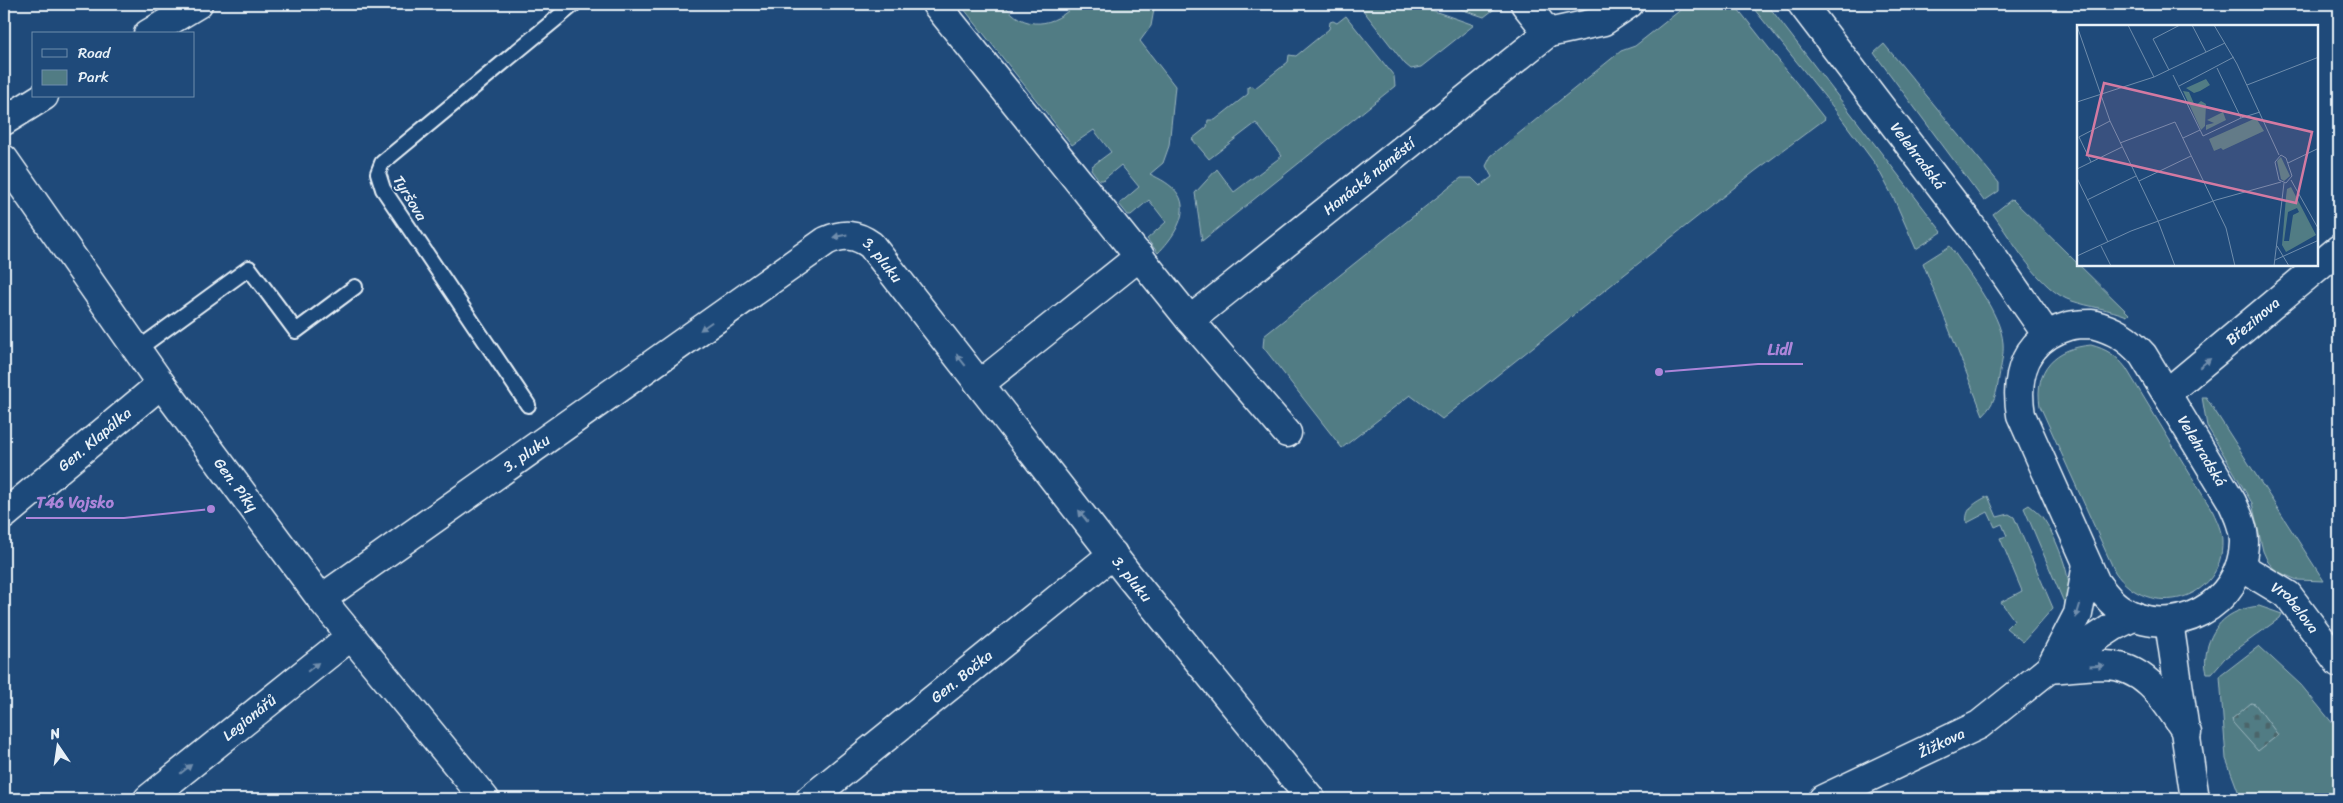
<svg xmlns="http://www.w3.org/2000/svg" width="2343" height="803" font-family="Sriracha,sans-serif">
	<defs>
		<pattern id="cemetery-stones" width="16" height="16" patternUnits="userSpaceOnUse" patternTransform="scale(1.25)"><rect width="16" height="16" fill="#517c84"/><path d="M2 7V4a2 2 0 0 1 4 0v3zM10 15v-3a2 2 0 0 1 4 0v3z" fill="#4c656a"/></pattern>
	</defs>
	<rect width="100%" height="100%" fill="#1f4a7a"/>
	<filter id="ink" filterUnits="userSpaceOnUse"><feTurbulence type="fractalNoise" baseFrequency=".02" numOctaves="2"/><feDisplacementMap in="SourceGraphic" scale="10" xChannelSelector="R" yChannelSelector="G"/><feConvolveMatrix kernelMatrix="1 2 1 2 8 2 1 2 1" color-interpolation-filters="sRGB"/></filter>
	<g filter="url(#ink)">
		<g fill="#517c84" stroke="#9cb6be">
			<path d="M 960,4 L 1004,4 C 1023,32 1055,27 1075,4 L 1155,4 L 1151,26 L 1140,41 L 1175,86 L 1169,146 L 1163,163 L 1150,174 C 1160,179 1171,184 1178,194 C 1191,214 1171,240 1158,253 L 1147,239 L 1166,222 L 1149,200 L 1131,215 L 1128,215 L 1119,204 L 1139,187 L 1121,165 L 1103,180 L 1099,180 L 1091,169 L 1092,166 L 1111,152 L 1094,130 L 1072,145 Z"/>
			<polygon points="1361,4 1414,4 1474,25 1421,67 1411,69 1405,64 1359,5"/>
			<polygon points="1445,4 1501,4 1484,17"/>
			<polygon points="1688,4 1734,4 1825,119 1754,172 1442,419 1410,395 1342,448 1267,352 1263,347 1264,336 1461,178 1472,178 1480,186 1492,177 1486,166 1491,156 1621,51 1635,46"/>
			<polygon points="1750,4 1767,4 1942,232 1916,249 1895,201 1876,165 1833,107"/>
			<polygon points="1346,16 1394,76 1395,86 1202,241 1195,193 1217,169 1234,192 1282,156 1256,123 1209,159 1192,139 1207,127 1208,120 1215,120 1248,94 1248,87 1252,86 1255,88 1288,62 1289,55 1296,56 1329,29 1330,22 1333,21 1337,23"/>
			<polygon points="1884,44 1994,177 1999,183 1999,191 1984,201 1874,53"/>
			<path d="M 2012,199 L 2129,314 L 2127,316 C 2109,309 2090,307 2072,301 C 2040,291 2012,240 1993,214 Z"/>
			<path d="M 1950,246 C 1967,272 2001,313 2003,343 C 2004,354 2001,366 1999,377 C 1997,393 1994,404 1983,415 L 1923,263 Z"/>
			<path d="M 2091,345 C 2106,349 2116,355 2126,368 L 2213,512 C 2217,521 2222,531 2222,541 C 2224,601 2148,621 2115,572 L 2040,406 C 2034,369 2055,348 2091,345 Z"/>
			<polygon points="2202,397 2206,397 2324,581 2297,580 2276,571 2268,562 2263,551 2252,503 2207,426"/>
			<path d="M 1988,496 L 1997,517 L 2009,514 L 2014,517 L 2053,608 L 2023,642 L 2006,628 L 2014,620 L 2001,602 L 2022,591 L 2000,538 L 2007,536 L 2002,524 L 1995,527 L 1988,512 L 1967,523 C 1964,508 1977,502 1988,496 Z"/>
			<path d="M 2029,505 C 2035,510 2041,514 2045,521 C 2055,536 2079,590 2065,605 L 2024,508 Z"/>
			<path d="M 2259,606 L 2282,614 L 2280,618 L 2225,658 L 2212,673 L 2207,673 C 2204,664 2206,654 2208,645 C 2216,620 2233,609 2259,606 Z"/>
			<polygon points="2259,646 2301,685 2339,731 2339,799 2241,799 2226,759 2220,676"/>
		</g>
		<polygon fill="url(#cemetery-stones)" stroke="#9cb6be" points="2251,703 2255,704 2278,735 2258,751 2233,723 2232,719"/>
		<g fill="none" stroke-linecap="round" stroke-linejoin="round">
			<g stroke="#e8f1f8" stroke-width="18">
				<g id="service">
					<polyline points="138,349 249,268 296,331 355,287"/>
					<polyline points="528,405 383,189 378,173 382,163 574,4"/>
				</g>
			</g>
			<g stroke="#e8f1f8" stroke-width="31">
				<g id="minor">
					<path id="s1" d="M 936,4 L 1190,320 L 1548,33 L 1525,4"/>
					<polyline points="1548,33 1604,21 1629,4"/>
					<polyline points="148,34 198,4"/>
					<polyline points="4,121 44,96"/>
					<path id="s2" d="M 4,159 L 161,384 L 321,599 L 485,799"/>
					<polyline points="1190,320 1287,433"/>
					<polyline points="980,384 1140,256"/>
					<path id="s3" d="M 2167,393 L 2339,249"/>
					<path id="s4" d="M 4,515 L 161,384"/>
					<path id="s5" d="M 2240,566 L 2288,595 L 2339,663"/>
					<path id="s6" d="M 321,599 L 826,241 C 843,233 856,234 871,245 L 1130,577 L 1311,799"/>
					<polyline points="2051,666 2078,614 2087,564"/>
					<path d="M 2050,669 C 2068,668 2087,665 2105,665 C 2147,666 2166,702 2187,733"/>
					<path id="s7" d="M 148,799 L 351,636"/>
					<path id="s8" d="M 810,799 L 1113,554"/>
					<path id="s9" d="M 1823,799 L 1979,725 L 2049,669 L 2113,627 L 2135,616"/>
				</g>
			</g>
			<g stroke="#e8f1f8" stroke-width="31">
				<g id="secondary">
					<path id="s10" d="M 1802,4 L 1969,223 L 2047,335"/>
					<path d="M 2092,324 C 2115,330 2128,338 2143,355 L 2232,502 C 2238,515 2244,528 2244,542 C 2243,604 2171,644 2119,608 C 2109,601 2103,592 2096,583 L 2021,415 C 2014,374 2026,338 2069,326 C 2076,324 2085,324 2092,324 Z"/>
					<polyline points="2169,622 2195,799"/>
				</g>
			</g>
			<use href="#service" stroke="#1f4a7a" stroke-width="14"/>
			<use href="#minor" stroke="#1f4a7a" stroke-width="28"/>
			<use href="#secondary" stroke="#1f4a7a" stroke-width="28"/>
		</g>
		<defs><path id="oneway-solid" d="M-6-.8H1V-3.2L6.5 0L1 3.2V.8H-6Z" transform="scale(1.25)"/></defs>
		<g fill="#6f8dac">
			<use href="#oneway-solid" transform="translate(840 236) rotate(169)"/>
			<use href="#oneway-solid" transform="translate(706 326) rotate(145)"/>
			<use href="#oneway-solid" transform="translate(961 360) rotate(-128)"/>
			<use href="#oneway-solid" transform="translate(2205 363) rotate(-39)"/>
			<use href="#oneway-solid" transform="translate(1083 516) rotate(-128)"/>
			<use href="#oneway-solid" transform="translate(2078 611) rotate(107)"/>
			<use href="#oneway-solid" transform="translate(2097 666) rotate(-4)"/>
			<use href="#oneway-solid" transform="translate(313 667) rotate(-39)"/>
			<use href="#oneway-solid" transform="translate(186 769) rotate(-39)"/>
		</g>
	</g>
	<g text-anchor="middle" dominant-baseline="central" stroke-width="4" stroke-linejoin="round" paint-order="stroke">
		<g font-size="15" fill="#e8f1f8" stroke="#1f4a7a">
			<text stroke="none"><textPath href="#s10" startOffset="191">Velehradská</textPath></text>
			<text stroke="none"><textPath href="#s1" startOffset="635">Hanácké náměstí</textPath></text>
			<text transform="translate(410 198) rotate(59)">Tyršova</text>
			<text stroke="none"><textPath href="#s6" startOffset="686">3. pluku</textPath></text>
			<text stroke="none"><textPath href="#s3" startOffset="112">Březinova</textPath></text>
			<text stroke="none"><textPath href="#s4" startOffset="118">Gen. Klapálka</textPath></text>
			<text transform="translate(2202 451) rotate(59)">Velehradská</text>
			<text stroke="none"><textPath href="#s6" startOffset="252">3. pluku</textPath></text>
			<text stroke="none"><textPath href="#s2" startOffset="400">Gen. Píky</textPath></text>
			<text stroke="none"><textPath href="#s6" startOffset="1091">3. pluku</textPath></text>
			<text stroke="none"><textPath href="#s5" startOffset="70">Vrobelova</textPath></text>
			<text stroke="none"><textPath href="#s8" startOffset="195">Gen. Bočka</textPath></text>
			<text stroke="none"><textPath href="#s7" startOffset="130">Legionářů</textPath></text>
			<text stroke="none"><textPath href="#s9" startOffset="131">Žižkova</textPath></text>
		</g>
	</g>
	<g transform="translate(2077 25)">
		<rect width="241" height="241" fill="#1f4a7a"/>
		<path d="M 129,54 L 133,60 L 123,66 L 117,68 L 109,63 ZM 106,66 L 112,67 L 118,81 L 124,76 L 129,79 L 128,101 L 124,105 ZM 146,87 L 149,95 L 129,105 L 129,100 L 137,98 L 130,95 ZM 179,93 L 187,106 L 146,125 L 144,123 L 137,126 L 132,114 ZM 204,132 L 213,151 L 207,156 L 204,154 L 200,136 ZM 214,162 L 239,210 L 209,227 L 205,220 L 209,172 L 210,164 ZM 220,183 L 222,187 L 216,190 L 212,216 L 207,216 L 211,187 Z" fill="#517c84" fill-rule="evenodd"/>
		<path fill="none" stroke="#6f8dac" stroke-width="1" d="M 51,0 L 77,52M 115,0 L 129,27M 137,0 L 160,39 L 202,130M 0,1 L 33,96 L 81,196 L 98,241M 92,45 L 76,14 L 103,0M 96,50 L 126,111 L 164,93 L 140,43M 170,60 L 242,32M 102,61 L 157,32M 0,77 L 77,52 L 148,18M 164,93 L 183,87M 106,113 L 123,105M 43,118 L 98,97 L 149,203 L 158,241M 204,130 L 209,133 L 215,151 L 209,158 L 202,155 L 198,137 ZM 14,137 L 2,112 L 33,96M 211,138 L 242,123M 0,144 L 45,122M 0,153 L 31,217M 214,155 L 242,205M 62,156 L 114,131M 10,175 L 59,151M 24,221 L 34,241M 200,221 L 212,241M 0,231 L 54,206 L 139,175 L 204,157M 198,235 L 242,215M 197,241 L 207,158"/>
		<path fill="#d37aa2" fill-opacity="0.15" stroke="#d37aa2" stroke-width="2.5" d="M 27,58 L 235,107 L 219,178 L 10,130 Z"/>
		<rect width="241" height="241" fill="none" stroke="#e8f1f8" stroke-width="2.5"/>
	</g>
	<path fill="none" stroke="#ac85d9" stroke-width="2" d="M1659 372L1758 364H1803M211 509L124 518H26"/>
	<g fill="#ac85d9" stroke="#1f4a7a" stroke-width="2">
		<circle cx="1659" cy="372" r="5"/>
		<circle cx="211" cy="509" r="5"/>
	</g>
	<g font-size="16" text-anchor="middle" font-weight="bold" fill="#ac85d9" stroke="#1f4a7a" stroke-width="4" stroke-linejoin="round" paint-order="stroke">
		<text x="1780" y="355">Lidl</text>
		<text x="75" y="508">T46 Vojsko</text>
	</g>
	<rect width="2343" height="803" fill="none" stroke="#1f4a7a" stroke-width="20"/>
	<rect x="10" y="10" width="2323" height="783" fill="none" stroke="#e8f1f8" stroke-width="2" filter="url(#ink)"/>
	<rect x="32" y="32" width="162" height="65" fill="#1f4a7a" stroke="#6f8dac"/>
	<rect x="42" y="49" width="25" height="8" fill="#1f4a7a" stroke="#6f8dac"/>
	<text x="78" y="58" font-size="15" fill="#e8f1f8">Road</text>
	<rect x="42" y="70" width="25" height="15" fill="#517c84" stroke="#6f8dac"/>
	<text x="78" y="82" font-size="15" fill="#e8f1f8">Park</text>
	<g transform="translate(58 746) rotate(347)" stroke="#1f4a7a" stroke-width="4" paint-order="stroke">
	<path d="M0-4L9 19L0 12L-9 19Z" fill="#e8f1f8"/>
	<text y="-8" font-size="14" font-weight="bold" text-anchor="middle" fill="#e8f1f8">N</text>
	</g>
</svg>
